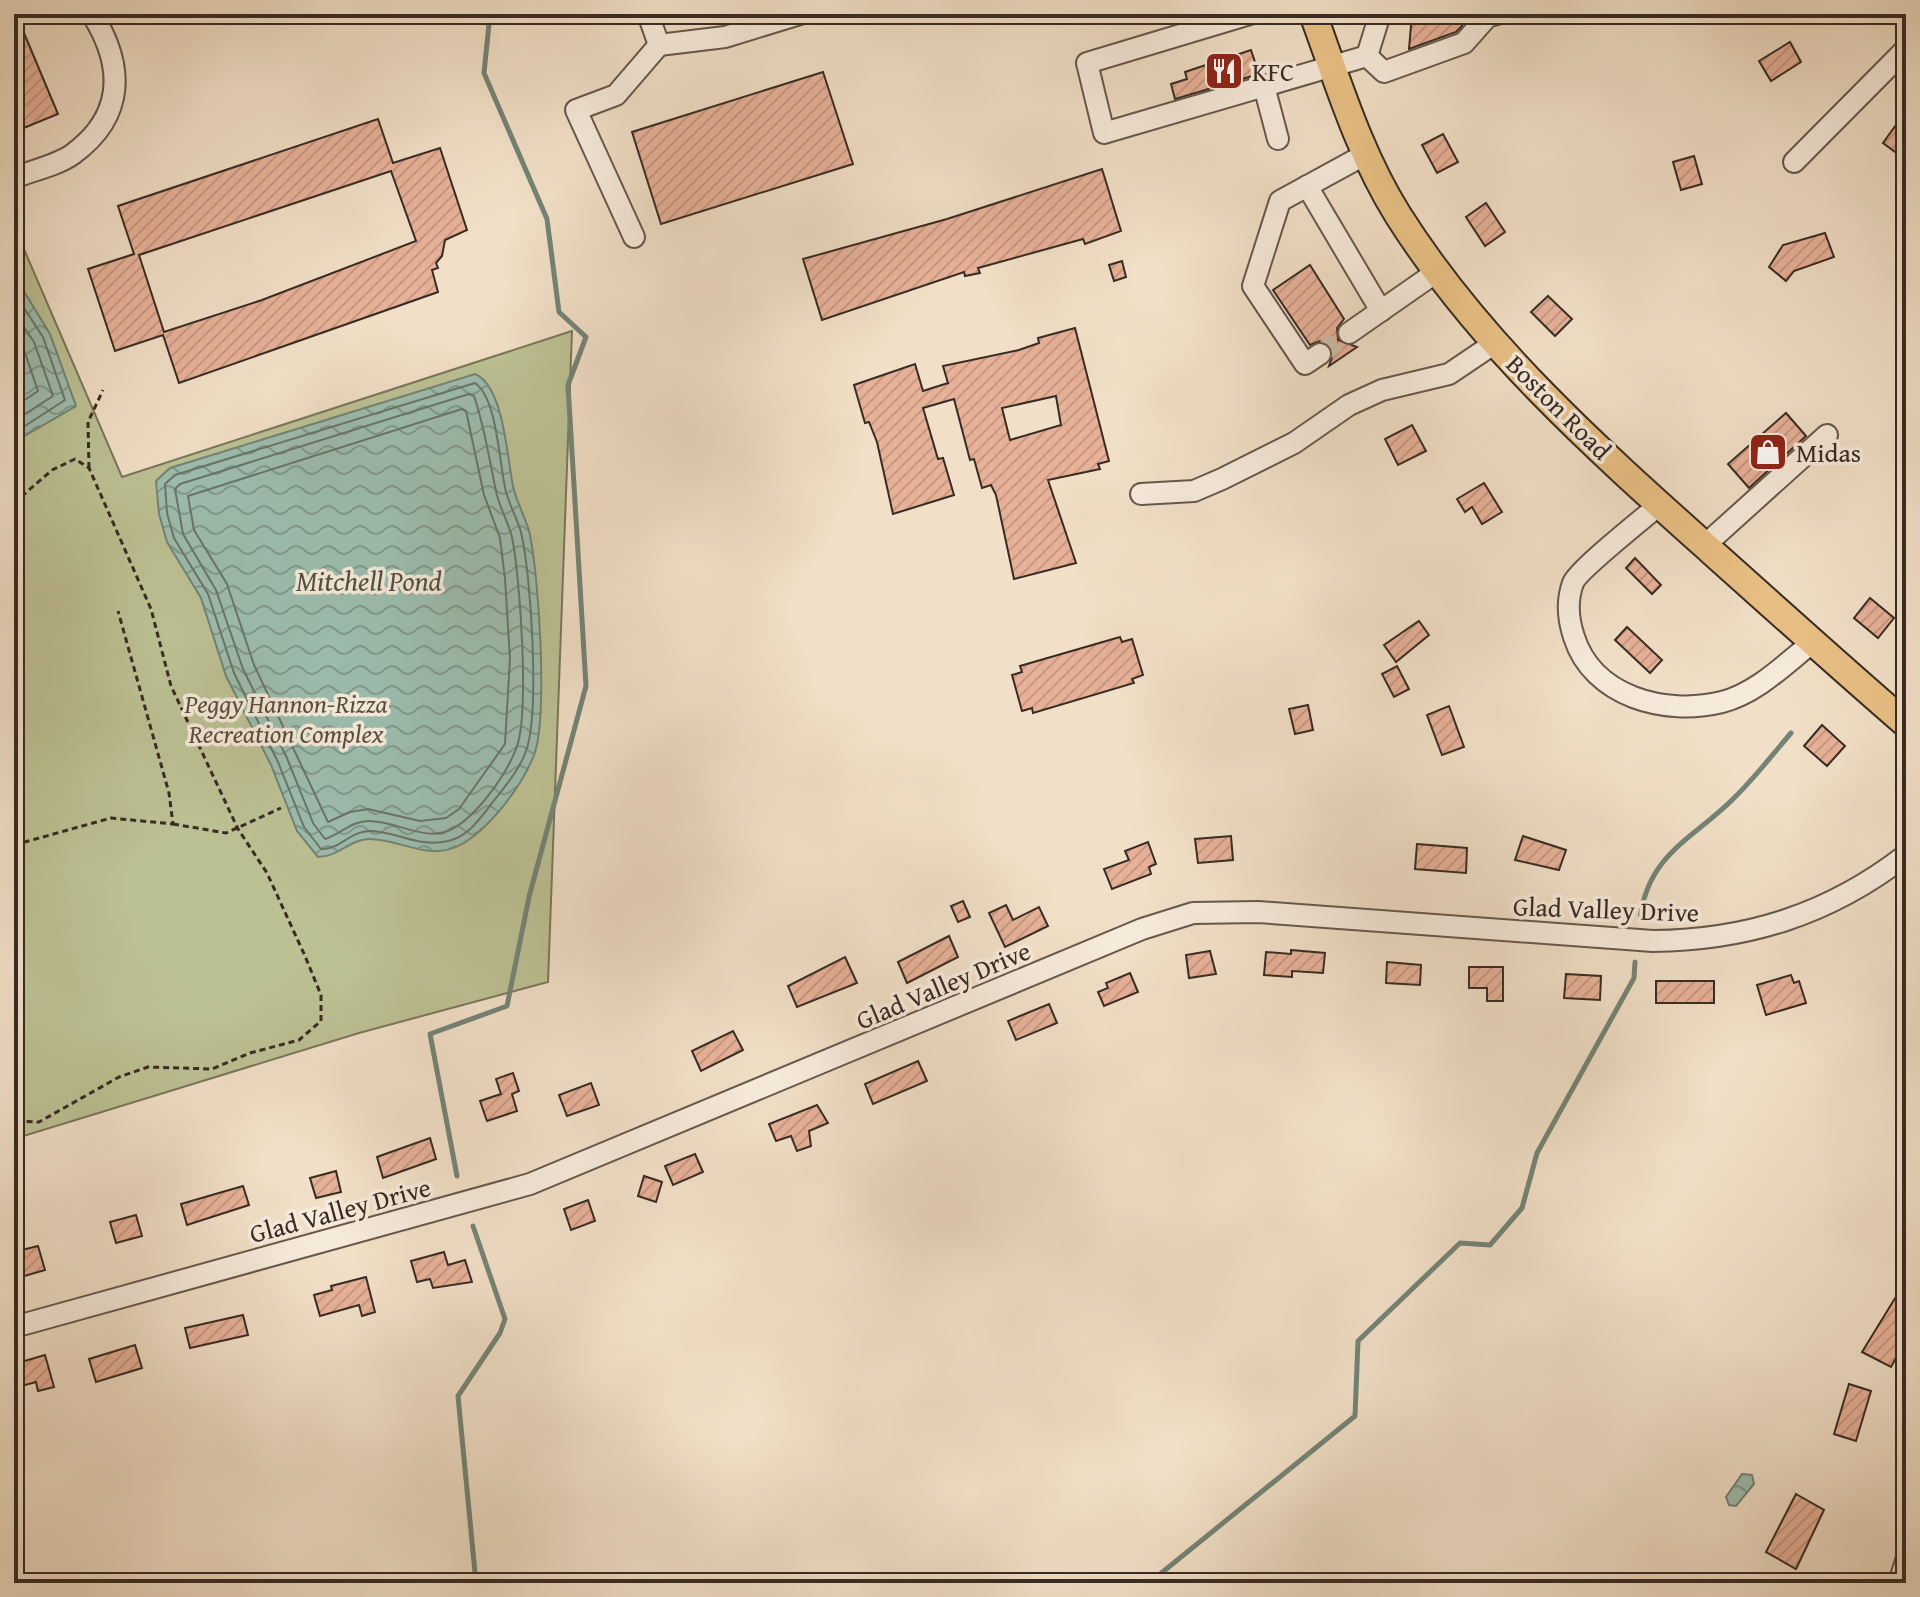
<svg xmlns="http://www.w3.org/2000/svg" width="1920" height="1597" font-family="'Gentium Book Plus',serif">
	<defs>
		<pattern id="water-waves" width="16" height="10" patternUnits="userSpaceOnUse" patternTransform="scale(2)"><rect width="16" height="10" fill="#9cbdae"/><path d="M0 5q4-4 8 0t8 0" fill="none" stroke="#809a8d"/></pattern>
		<pattern id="building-hatch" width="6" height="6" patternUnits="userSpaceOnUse" patternTransform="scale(2)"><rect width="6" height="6" fill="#e7b198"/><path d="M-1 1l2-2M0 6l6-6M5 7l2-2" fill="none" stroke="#c79883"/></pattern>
	</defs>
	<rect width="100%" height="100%" fill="#f1dfc7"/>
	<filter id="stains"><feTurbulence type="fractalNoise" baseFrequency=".0025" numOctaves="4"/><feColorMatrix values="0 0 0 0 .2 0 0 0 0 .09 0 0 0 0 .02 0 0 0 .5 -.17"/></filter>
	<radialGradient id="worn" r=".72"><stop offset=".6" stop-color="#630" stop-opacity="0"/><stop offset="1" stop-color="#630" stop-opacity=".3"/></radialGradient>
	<polygon fill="#bcc194" stroke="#7a765c" stroke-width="2" points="14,226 122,477 572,331 548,982 359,1033 14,1139 14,442 75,405 25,294 14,296"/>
	<g fill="url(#water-waves)" stroke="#748376" stroke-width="2">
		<polygon points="25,293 50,334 76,406 14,442 14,296"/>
		<path d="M 475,374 C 504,386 507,458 513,486 C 516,501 525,516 529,531 C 539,573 548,718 534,755 C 522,786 490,828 462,844 C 429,863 400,838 368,839 C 349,840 338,857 318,857 L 297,831 L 271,765 L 226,676 L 201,598 L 167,542 L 159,514 L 156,481 L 170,468 Z"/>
		<polygon points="1742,1474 1752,1475 1754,1484 1736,1506 1729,1505 1726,1497"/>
	</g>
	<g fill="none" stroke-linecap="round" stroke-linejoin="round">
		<g stroke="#6a7468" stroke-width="2">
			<polyline points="14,303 22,305 43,337 65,400 14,433"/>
			<polyline points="14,313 34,342 53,396 14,421"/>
			<polyline points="14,333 23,347 38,391 14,407"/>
			<path d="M 475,383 C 498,399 499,465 506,492 C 510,506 517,519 521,532 C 531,573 540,713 526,751 C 519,771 502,790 489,807 C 479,820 467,837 448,841 C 420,848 398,832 371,831 C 351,830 340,850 321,849 L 304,827 L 278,762 L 234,673 L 208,594 L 174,538 L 167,513 L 165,484 L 175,475 Z"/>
			<path d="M 469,394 L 474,396 C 485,428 489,459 496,491 C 499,507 508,521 512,537 C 520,576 530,715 516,749 C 506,775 477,816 452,829 C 426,843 397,821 369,821 C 351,821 341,834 325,839 L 313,823 L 287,758 L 243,669 L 216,590 L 183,534 L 175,489 L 180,484 Z"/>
			<polygon points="462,409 466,411 484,495 500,538 505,579 510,658 505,744 459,809 446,818 420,821 368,809 350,812 328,822 254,665 227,584 194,530 188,496"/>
		</g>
		<g stroke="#748376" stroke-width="5">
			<path d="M 1640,919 C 1648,852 1696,838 1737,795 C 1756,776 1773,754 1791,733"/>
			<polyline points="457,1176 430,1034 507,1006 529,897 586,686 568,385 586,337 559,312 547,219 484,73 489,24 486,14"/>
			<polyline points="473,1226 505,1319 500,1333 458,1396 476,1583"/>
			<polyline points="1149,1583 1355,1416 1358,1341 1460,1243 1490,1245 1522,1208 1537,1153 1634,978 1635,962"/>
		</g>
	</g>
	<g fill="url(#building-hatch)" stroke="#382b23" stroke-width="2" fill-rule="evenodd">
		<polygon points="1412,14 1463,14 1462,26 1456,32 1409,49"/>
		<polygon points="24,33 58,114 14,132 14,38"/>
		<polygon points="1790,42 1801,62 1771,81 1759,61"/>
		<polygon points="1251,50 1259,74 1175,99 1171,84 1187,79 1185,72"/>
		<polygon points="823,72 853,164 661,224 632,132"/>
		<polygon points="1906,111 1906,160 1883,143"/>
		<path d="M 378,119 L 393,163 L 440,148 L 467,230 L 445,240 L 442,256 L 436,263 L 438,268 L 432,270 L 438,292 L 179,383 L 163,335 L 115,351 L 88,269 L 134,254 L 118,206 ZM 391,171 L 416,241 L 262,300 L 164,332 L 139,255 Z"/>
		<polygon points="1443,134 1458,162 1437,173 1422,145"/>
		<polygon points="1694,156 1702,184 1681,190 1673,162"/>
		<polygon points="1102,169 1121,231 1085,244 1083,239 978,268 980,273 965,276 964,272 822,320 803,259 947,219"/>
		<polygon points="1486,203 1505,232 1485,246 1466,217"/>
		<polygon points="1825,233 1834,257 1794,271 1786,281 1769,267 1783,245"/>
		<polygon points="1122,261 1126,277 1114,281 1109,265"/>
		<polygon points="1310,265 1344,319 1337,328 1338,340 1357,347 1329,366 1333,354 1330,346 1320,341 1310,345 1273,290"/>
		<polygon points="1548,296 1572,319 1555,336 1531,312"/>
		<path d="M 1075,328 L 1109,461 L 1098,464 L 1100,469 L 1048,480 L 1076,563 L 1014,579 L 996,495 L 991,485 L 982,488 L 974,459 L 970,460 L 954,399 L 923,408 L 938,459 L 943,458 L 954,495 L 893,514 L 877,442 L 869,422 L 865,423 L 854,385 L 915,364 L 923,391 L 948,383 L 943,366 L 1019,350 L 1039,343 L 1038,338 ZM 1056,396 L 1061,425 L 1010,440 L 1002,408 Z"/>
		<polygon points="1786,413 1806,436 1749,488 1728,464"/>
		<polygon points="1412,425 1426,451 1398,465 1385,439"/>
		<polygon points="1484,483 1502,512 1482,524 1472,507 1465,512 1457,499"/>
		<polygon points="1635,558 1661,585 1652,594 1626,568"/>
		<polygon points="1870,598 1894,618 1878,638 1854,618"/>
		<polygon points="1419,621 1429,635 1396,662 1384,645"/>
		<polygon points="1627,627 1662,660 1650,673 1615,640"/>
		<polygon points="1120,637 1122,642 1132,639 1143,675 1132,679 1134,683 1033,713 1032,708 1022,711 1012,675 1022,672 1020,666"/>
		<polygon points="1397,666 1409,689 1394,697 1382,674"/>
		<polygon points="1308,705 1313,730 1295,734 1289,709"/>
		<polygon points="1449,706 1464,747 1442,755 1427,715"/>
		<polygon points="1822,725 1845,746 1827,766 1804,746"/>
		<polygon points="1231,836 1233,860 1198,863 1195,839"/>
		<polygon points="1523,836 1566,850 1559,870 1515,860"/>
		<polygon points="1148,842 1156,864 1149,867 1151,874 1112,889 1104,869 1129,860 1125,851"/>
		<polygon points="1417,844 1467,848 1466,873 1415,869"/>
		<polygon points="963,901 970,917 958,922 951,906"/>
		<polygon points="1006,905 1013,920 1039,907 1048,926 1005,947 989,913"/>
		<polygon points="949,936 958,957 907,983 898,962"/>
		<polygon points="1291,950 1325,953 1323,973 1292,971 1292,977 1264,975 1266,952 1291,954"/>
		<polygon points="1210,951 1216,974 1189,978 1186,955"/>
		<polygon points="845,957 857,983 797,1007 788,986"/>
		<polygon points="1387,962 1421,965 1420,985 1386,983"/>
		<polygon points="1469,967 1503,967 1503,1001 1487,1001 1487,988 1469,988"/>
		<polygon points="1130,973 1138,992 1104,1006 1098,992 1108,988 1106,983"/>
		<polygon points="1566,974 1601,976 1600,1000 1564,998"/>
		<polygon points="1791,975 1794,983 1799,981 1806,1003 1766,1015 1757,985"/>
		<rect x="1656" y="981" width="58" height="22"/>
		<polygon points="1049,1004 1057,1023 1016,1040 1008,1021"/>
		<polygon points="733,1031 743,1050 701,1071 692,1051"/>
		<polygon points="918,1061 927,1081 873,1104 865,1084"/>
		<polygon points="513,1073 519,1091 512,1094 517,1111 487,1121 480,1101 501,1094 496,1079"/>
		<polygon points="591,1083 599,1105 567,1116 559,1095"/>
		<polygon points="817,1105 828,1123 809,1131 811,1146 797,1151 791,1136 776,1141 769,1124"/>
		<polygon points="430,1138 436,1159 383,1178 377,1157"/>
		<polygon points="695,1154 703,1172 673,1185 665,1166"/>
		<polygon points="336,1171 341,1192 316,1198 310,1178"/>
		<polygon points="644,1176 662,1182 656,1202 638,1196"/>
		<polygon points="243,1186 249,1205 187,1225 181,1204"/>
		<polygon points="588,1200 595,1221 571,1230 564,1209"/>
		<polygon points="136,1215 142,1236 116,1243 110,1222"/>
		<polygon points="38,1246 45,1270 14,1279 14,1258 24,1255 22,1250"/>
		<polygon points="444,1252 448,1265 465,1260 472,1282 433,1288 430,1279 417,1282 411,1261"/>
		<polygon points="366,1277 375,1312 362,1316 359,1305 320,1316 314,1295 332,1290 331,1286"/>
		<polygon points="1897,1295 1906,1300 1906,1318 1899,1330 1906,1334 1906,1340 1891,1367 1862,1352"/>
		<polygon points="243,1315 248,1335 190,1348 185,1328"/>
		<polygon points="135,1345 142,1368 96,1382 89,1359"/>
		<polygon points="45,1355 54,1387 38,1391 36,1382 14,1388 14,1364"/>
		<polygon points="1849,1384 1871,1391 1856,1441 1834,1434"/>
		<polygon points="1796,1494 1824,1510 1796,1569 1766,1552"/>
	</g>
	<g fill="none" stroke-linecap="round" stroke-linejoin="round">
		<polyline stroke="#ccbba6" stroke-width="20" stroke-dasharray="20 10" stroke-linecap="butt" points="1320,354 1349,333"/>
		<g stroke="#66584c" stroke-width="24">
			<g id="minor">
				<polyline points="648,14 659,45"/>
				<polyline points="1250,14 1087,63 1104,133 1367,56 1384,72 1464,43 1487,17 1497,14"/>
				<polyline points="659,45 725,37 800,14"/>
				<polyline points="1367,56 1380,14"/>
				<polyline points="1264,86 1278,139"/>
				<polyline points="1794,162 1906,49"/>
				<path d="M 16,177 C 34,170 58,165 73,154 C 126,115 124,65 92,14"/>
				<polyline points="1307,186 1381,311"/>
				<polyline points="634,237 576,110 616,95 659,45"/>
				<polyline points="1349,333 1438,271"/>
				<polyline points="1320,354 1305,364 1253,286 1280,201 1366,154"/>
				<polyline points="1141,494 1194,491 1222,479 1294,443 1349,405 1382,390 1449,374 1495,343"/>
				<path d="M 1659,505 C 1644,518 1578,570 1573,583 C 1566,602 1568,619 1574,637 C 1593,697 1665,716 1722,702 C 1757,693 1785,664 1813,642"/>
				<polyline points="1705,545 1827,435"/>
				<path d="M 14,1327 L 530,1184 L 1142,929 L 1193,913 L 1258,912 L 1653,941 C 1748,940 1830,914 1906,855"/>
				<polyline points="1899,1583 1906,1561"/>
			</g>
		</g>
		<g stroke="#382b23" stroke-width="30">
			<path id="major" d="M 1313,14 C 1338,82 1359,153 1398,215 C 1480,345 1597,449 1711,551 C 1776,609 1840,667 1906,724"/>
		</g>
		<g stroke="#382b23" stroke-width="3" stroke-dasharray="6 4" stroke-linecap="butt">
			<polyline points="89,468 88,422 103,390"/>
			<polyline points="14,478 20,500"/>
			<polyline points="14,503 52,470 75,459 89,468 151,609 171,686 238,829 267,873 305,956 321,995 321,1021 299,1040 250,1053 212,1069 148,1067 119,1077 39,1122 14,1121"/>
			<polyline points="173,824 226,833 281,808"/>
			<polyline points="14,845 111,818 173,824 169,793 118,611"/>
		</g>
		<use href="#minor" stroke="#f6eadb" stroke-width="20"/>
		<use href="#major" stroke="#e8c084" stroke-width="26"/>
	</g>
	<defs>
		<g id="restaurant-square" transform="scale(2)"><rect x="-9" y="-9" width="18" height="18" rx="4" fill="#8f2418" stroke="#f6eadb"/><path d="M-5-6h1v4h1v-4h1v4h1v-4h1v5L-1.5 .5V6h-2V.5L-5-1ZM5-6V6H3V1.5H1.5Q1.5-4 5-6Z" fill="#fff"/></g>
		<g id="shop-square" transform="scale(2)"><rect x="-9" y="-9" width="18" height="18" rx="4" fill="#8f2418" stroke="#f6eadb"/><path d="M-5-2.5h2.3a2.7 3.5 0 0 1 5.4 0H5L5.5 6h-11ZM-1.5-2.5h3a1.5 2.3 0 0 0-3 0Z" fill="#fff"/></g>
	</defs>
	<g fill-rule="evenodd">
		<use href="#restaurant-square" x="1224" y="71"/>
		<use href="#shop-square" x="1768" y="452"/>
	</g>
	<g text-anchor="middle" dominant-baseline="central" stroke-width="7" stroke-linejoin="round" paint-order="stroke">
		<g font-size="26" fill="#382b23" stroke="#f6eadb" text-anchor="start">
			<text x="1252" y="71">KFC</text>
			<text x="1796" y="452">Midas</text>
		</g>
		<g font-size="26" fill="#382b23" stroke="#f6eadb">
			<text transform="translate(1559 407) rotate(45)">Boston Road</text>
			<text transform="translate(1606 909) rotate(2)">Glad Valley Drive</text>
			<text transform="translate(943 985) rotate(-23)">Glad Valley Drive</text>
			<text transform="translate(340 1210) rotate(-15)">Glad Valley Drive</text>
		</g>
		<g font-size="26" font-style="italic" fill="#59503f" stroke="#f6eadb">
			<text x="286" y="703">Peggy Hannon-Rizza<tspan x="286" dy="30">Recreation Complex</tspan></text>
		</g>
		<g font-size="28" font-style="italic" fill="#515046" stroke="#f6eadb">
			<text x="369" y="580">Mitchell Pond</text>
		</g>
	</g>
	<rect width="1920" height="1597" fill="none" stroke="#f1dfc7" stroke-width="48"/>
	<rect x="16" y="16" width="1888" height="1565" fill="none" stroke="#382b23" stroke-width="4"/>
	<rect x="24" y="24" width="1872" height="1549" fill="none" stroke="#382b23" stroke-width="2"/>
	<rect width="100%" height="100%" filter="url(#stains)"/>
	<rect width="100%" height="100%" fill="url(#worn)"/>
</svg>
